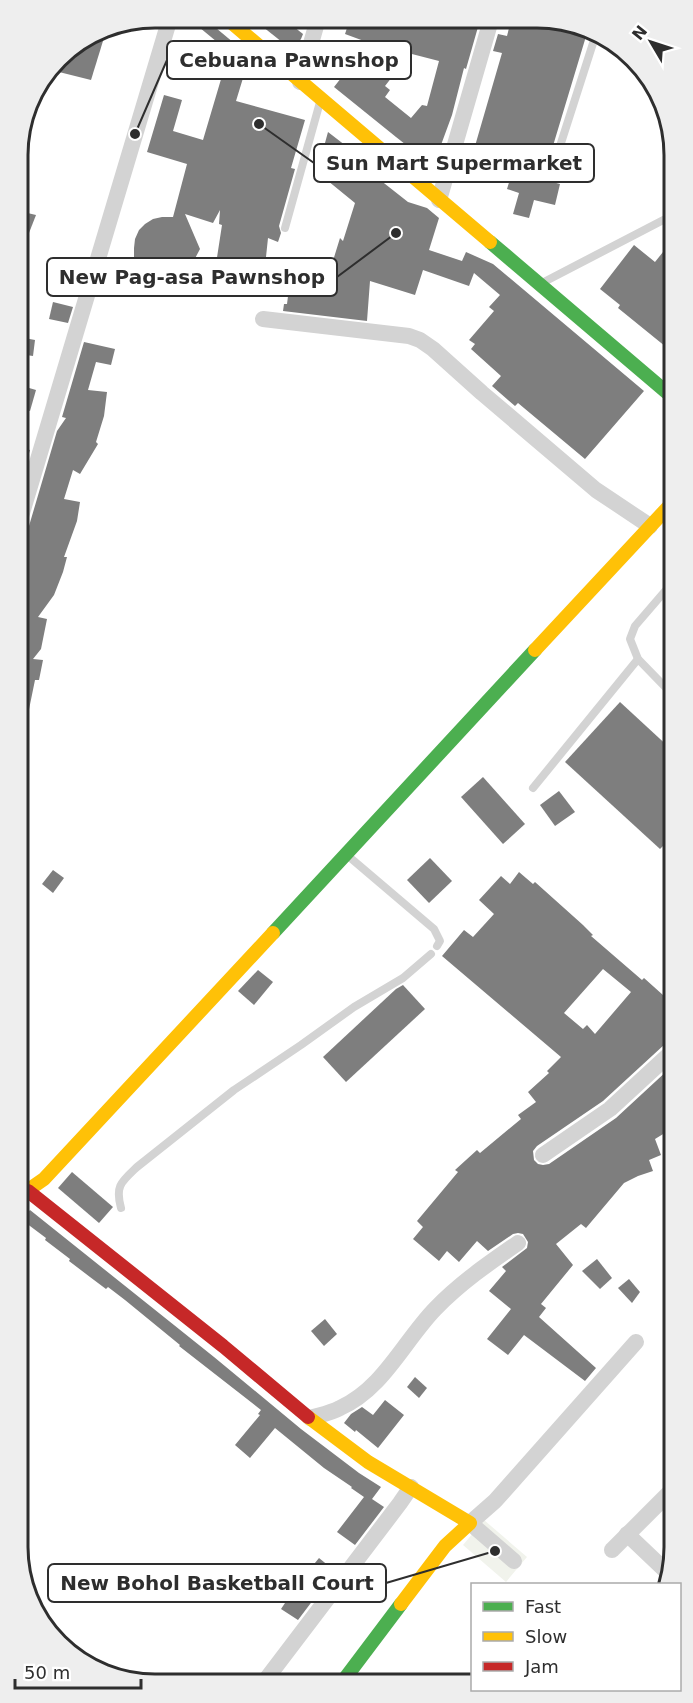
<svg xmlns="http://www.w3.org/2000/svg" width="693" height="1703" font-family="'DejaVu Sans',sans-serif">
	<rect width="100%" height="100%" fill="#fff"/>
	<polygon fill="#f1f3ec" points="484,1520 527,1557 506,1582 463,1545"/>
	<g fill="#7e7e7e" fill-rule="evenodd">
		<polygon points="188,18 212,18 213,23 216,28 234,43 228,51"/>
		<polygon points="253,19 284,19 303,34 301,39 292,50"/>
		<path d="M 350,19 L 377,19 L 388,23 L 389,20 L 479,20 L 478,27 L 466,69 L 464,68 L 452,115 L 434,164 L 424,159 L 396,137 L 334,87 L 356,59 L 352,56 L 364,41 L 345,34 ZM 408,53 L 439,61 L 427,106 L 422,105 L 411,118 L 385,97 L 390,90 L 385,86 L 406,59 Z"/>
		<polygon points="511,20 564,21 587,33 546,169 545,180 560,184 555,205 534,200 529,218 513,214 519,193 507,189 515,163 487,155 488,150 475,146 502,53 493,51 498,34 507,36"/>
		<polygon points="103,28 107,28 91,80 51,70 65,52"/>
		<polygon points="227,59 247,65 236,101 305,120 291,168 295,169 279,226 281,233 278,242 268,238 262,295 214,290 216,264 222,225 219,224 220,210 213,223 185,214 200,249 191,266 178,278 169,280 151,277 144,272 134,257 134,248 135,239 139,230 145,224 153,219 162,217 173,217 187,164 147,152 164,95 182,100 173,131 203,140"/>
		<polygon points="328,132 363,159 361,165 408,202 427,208 439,218 429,250 462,261 466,252 493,264 644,391 585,459 518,403 515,406 492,386 501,376 471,349 475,344 469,340 494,311 489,307 500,295 474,273 469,286 423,270 415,295 370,281 367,321 283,311 284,304 287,304 291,273 328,277 340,238 343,241 355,203 317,172"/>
		<polygon points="19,211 36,215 20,256 19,256"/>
		<polygon points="671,242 671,351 618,308 620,305 600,289 634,245 655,262"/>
		<polygon points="53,302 73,307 68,323 49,319"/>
		<polygon points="19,337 35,340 33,356 19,354"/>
		<polygon points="84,342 115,349 111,365 96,362 88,390 107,392 104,416 96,442 98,444 80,474 73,470 64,499 80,502 77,521 64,557 67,557 63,572 54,595 38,617 47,619 41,649 33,659 43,660 39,680 35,680 26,724 20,724 19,533 26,531 29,526 57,431 66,418 62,417"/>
		<polygon points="19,385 36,390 30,411 19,408"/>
		<polygon points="19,447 30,450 19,485"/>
		<polygon points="620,702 672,750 673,836 660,849 565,762"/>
		<polygon points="483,777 525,824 503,844 461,797"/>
		<polygon points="559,791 575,812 555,826 540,805"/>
		<polygon points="430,858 452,881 429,903 407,880"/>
		<polygon points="53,870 64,878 53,893 42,884"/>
		<path d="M 519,872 L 533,884 L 535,882 L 583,925 L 593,935 L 591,936 L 642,980 L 644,978 L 673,1004 L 673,1033 L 664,1043 L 665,1044 L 603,1101 L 537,1146 L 533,1151 L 534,1160 L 538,1164 L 543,1165 L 549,1164 L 616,1118 L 669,1069 L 673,1073 L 673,1128 L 655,1139 L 661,1155 L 649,1160 L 653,1171 L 638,1176 L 624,1183 L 586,1228 L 581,1224 L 556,1244 L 573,1265 L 541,1304 L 546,1308 L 539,1317 L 596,1368 L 585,1381 L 524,1335 L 508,1355 L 487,1339 L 511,1309 L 489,1291 L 506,1271 L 502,1267 L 527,1248 L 528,1242 L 523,1234 L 518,1233 L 513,1234 L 488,1251 L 477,1241 L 459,1262 L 447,1251 L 439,1261 L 413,1239 L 423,1227 L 417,1221 L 458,1172 L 455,1170 L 477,1150 L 480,1153 L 521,1119 L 518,1115 L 536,1102 L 528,1092 L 549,1073 L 547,1071 L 561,1057 L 442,956 L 464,930 L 473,937 L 494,914 L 479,900 L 501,876 L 510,884 ZM 603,969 L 631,992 L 595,1034 L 587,1025 L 583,1029 L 564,1013 Z"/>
		<polygon points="258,970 273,982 254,1005 238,991"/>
		<polygon points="403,985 425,1009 346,1082 323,1057 396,989"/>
		<polygon points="72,1172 113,1207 99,1223 58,1188"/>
		<polygon points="30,1210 214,1357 301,1429 359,1473 381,1487 372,1499 384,1507 355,1545 337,1532 364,1497 351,1488 352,1487 324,1468 275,1428 250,1458 235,1445 260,1415 258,1414 261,1410 179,1346 180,1345 125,1300 108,1287 106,1289 90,1277 69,1261 70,1259 45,1240 46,1238 22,1220"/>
		<polygon points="597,1259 612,1278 600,1289 582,1271"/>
		<polygon points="629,1279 640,1292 632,1303 618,1288"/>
		<polygon points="325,1319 337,1334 324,1346 311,1331"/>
		<polygon points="415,1377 427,1388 419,1398 407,1387"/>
		<polygon points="385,1400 404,1415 378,1448 356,1430 355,1432 344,1423 351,1414 362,1407 373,1415"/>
		<polygon points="319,1558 335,1571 298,1620 281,1609 289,1597 291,1599 308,1575 306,1574"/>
	</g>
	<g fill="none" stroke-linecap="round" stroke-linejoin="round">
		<g stroke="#d3d3d3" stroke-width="8">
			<polyline points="552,171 595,37"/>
			<polyline points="285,228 320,102"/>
			<polyline points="542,283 671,216"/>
			<polyline points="672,583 635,626 630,639 638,659 672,694"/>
			<polyline points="533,788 638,659"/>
			<polyline points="347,855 434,929 440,941 437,946"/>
			<path d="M 121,1208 C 115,1186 121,1182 137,1167 L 234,1090 L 301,1045 L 354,1007 L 403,978 L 431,954"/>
		</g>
		<g stroke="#d3d3d3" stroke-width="16">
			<polyline points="300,82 318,19"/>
			<polyline points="439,200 491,20"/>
			<polyline points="263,319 409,336 420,340 433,349 482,393 596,490 650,526"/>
			<polyline points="19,523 170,18"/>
			<polyline points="543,1155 610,1109 673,1051"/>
			<path d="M 310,1418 C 320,1415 331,1413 340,1408 C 383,1389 404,1341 435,1309 C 460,1283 489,1263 518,1243"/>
			<polyline points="627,1534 668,1573"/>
			<polyline points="612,1550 675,1487"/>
			<polyline points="514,1561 470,1523 495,1501 636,1342"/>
			<polyline points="264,1682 400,1503 411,1487"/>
		</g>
		<g stroke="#4caf50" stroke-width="14">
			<polyline points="490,242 671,396"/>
			<polyline points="273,933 535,650"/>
			<polyline points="343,1681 401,1604"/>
		</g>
		<g stroke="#ffc107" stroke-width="14">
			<polyline points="226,18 490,242"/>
			<polyline points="535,650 672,503"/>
			<polyline points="21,1195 44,1179 273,933"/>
			<polyline points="308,1417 368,1462 470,1523 445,1546 401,1604"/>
		</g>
		<polyline stroke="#c62828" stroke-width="14" points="28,1191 223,1346 308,1417"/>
	</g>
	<path d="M0 0H693V1703H0ZM155 28H537A127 127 0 0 1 664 155V1547A127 127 0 0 1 537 1674H155A127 127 0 0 1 28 1547V155A127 127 0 0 1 155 28Z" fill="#eee" fill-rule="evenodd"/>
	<path fill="none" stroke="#2e2e2e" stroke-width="3" d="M155 28H537A127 127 0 0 1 664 155V1547A127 127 0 0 1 537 1674H155A127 127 0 0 1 28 1547V155A127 127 0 0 1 155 28Z"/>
	<path fill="none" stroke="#2e2e2e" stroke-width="2" d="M135 134L167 60M259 124L314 163M396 233L337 277M495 1551L386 1583"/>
	<g fill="#2e2e2e" stroke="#fff" stroke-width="2">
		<circle cx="135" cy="134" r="6"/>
		<circle cx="259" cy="124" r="6"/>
		<circle cx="396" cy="233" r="6"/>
		<circle cx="495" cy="1551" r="6"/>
	</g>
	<g fill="#fff" stroke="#2e2e2e" stroke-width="2">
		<rect x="167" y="41" width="244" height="38" rx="6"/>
		<rect x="314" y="144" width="280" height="38" rx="6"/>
		<rect x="47" y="258" width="290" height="38" rx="6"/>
		<rect x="48" y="1564" width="338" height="38" rx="6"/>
	</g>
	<g font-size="20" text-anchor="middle" font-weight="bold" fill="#2e2e2e">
		<text x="289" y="67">Cebuana Pawnshop</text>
		<text x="454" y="170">Sun Mart Supermarket</text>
		<text x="192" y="284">New Pag-asa Pawnshop</text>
		<text x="217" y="1590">New Bohol Basketball Court</text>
	</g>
	<rect x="471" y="1583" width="210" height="108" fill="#ffffff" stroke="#ababab" stroke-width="1.5"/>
	<rect x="483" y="1602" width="30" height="9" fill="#4caf50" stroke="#ababab" stroke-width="1.5"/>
	<text x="525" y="1613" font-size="18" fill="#2e2e2e">Fast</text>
	<rect x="483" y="1632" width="30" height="9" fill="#ffc107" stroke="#ababab" stroke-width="1.5"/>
	<text x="525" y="1643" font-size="18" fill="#2e2e2e">Slow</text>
	<rect x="483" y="1662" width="30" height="9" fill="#c62828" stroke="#ababab" stroke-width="1.5"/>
	<text x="525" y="1673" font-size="18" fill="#2e2e2e">Jam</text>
	<g transform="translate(651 42) rotate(309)" stroke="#ffffff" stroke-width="4.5" paint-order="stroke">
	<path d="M0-4.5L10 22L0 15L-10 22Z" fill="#2e2e2e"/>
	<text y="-9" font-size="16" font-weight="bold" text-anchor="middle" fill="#2e2e2e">N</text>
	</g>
	<path d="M15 1679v9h126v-9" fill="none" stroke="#2e2e2e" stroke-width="3"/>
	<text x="24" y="1679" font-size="18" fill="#2e2e2e" stroke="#ffffff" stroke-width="4.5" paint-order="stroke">50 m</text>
</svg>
